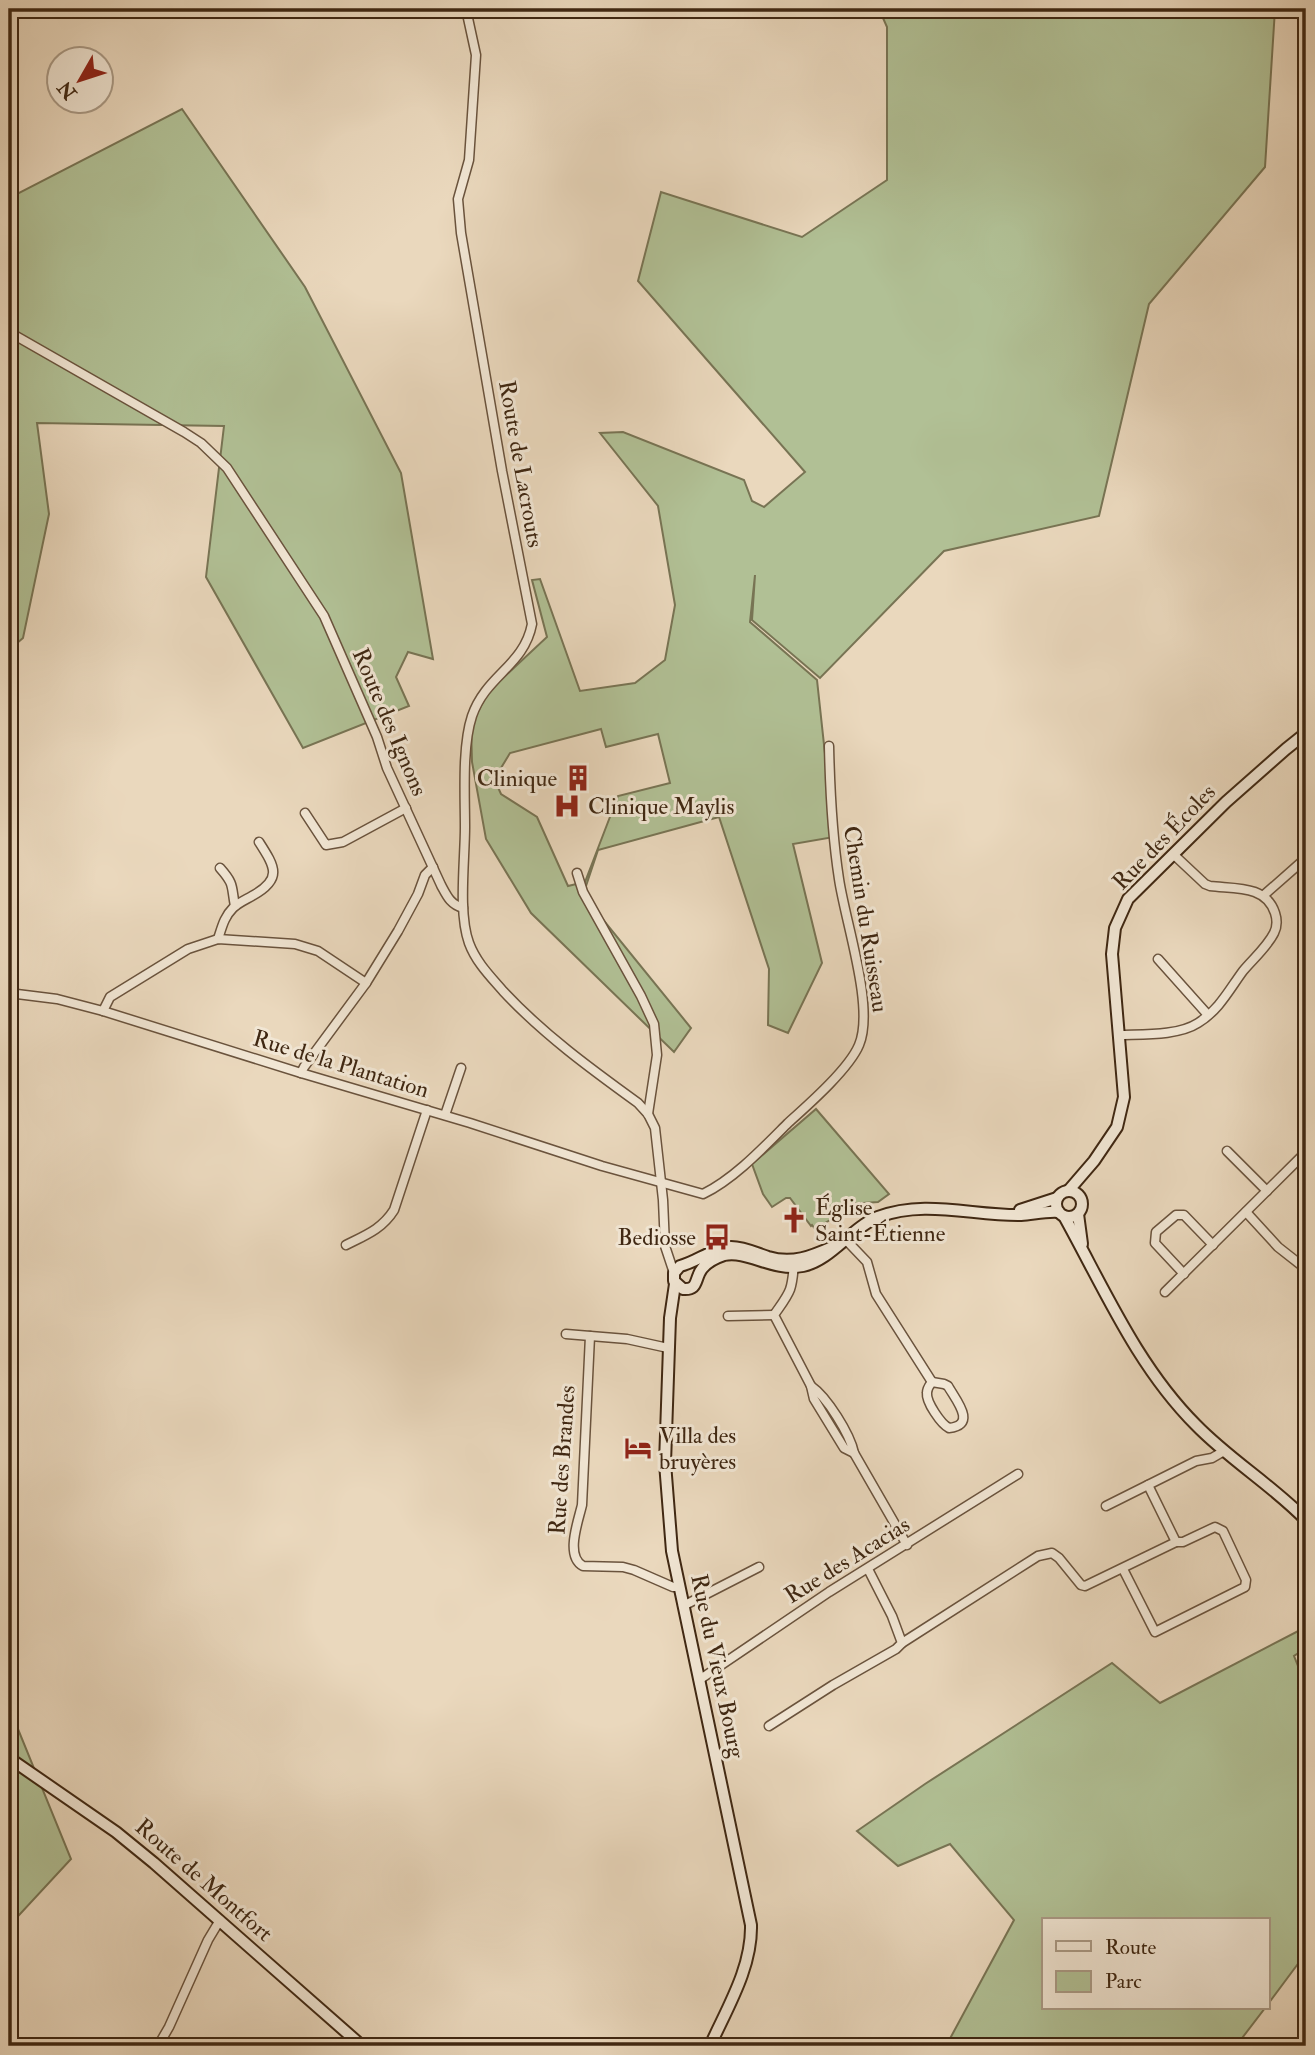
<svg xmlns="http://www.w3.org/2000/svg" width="1315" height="2055" font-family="'IM FELL Double Pica',serif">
	<rect width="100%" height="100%" fill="#ead8bd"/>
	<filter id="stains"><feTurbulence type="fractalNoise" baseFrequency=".00286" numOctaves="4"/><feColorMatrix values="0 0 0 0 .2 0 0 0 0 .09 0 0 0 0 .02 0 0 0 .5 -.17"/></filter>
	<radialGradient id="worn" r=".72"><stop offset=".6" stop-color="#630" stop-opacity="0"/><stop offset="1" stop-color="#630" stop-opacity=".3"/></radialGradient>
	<g fill="#b1c095" stroke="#787454" stroke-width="2" fill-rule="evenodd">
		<path d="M 879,9 L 1275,9 L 1265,167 L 1149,304 L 1099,516 L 944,551 L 820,678 L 752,620 L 755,575 L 750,622 L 817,680 L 834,837 L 793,844 L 822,963 L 788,1033 L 768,1025 L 769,969 L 719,817 L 598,850 L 583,895 L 691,1028 L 674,1052 L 531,913 L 486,839 L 472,762 L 471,725 L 488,692 L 547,637 L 532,580 L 540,579 L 580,691 L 635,683 L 665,660 L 675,605 L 658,506 L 600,433 L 623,432 L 744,480 L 752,501 L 764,507 L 805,472 L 638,281 L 661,192 L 802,237 L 887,180 L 887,27 ZM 601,729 L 606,747 L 658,734 L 670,783 L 618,796 L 585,882 L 568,886 L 537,817 L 501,794 L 496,783 L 501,768 L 510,753 Z"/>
		<polygon points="182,109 305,287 401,473 433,659 408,652 396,677 409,706 303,748 206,577 224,426 37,423 49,514 23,638 9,650 9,198"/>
		<polygon points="816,1109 889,1194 878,1202 849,1204 850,1208 815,1229 812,1225 811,1226 790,1198 786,1198 772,1207 763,1194 752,1164"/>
		<polygon points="1306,1627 1306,1648 1294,1656 1306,1686 1306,1953 1268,2004 1268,1920 1044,1920 1044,2008 1265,2008 1236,2046 946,2046 1014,1920 950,1844 898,1866 857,1831 925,1784 1112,1663 1160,1703"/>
		<polygon points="9,1707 71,1859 9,1926"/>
	</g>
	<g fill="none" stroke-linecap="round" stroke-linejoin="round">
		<g stroke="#6a533d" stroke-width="11">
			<g id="street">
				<path d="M 466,9 L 476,55 L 469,160 L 458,199 L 461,233 L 502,471 L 532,624 C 524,666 486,675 472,716 C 462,746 465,795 465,827 C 465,860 458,913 469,943 C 476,962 490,976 503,991 C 543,1034 591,1069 638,1103 L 648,1114 L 655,1128 L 663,1200 L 665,1246 L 674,1273"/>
				<path d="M 9,332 L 184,432 L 201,443 L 227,468 L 324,616 L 377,737 L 387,768 L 441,885 C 447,896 450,904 463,908"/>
				<polyline points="305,813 326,845 343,842 406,808"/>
				<path d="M 220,868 C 235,885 231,886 235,906"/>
				<polyline points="577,873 583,892 641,996 654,1024 657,1055 648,1114"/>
				<polyline points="1264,895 1306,858"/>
				<path d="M 218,939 C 222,927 224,917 233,908 C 238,903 245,900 252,896 C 283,879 275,867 259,842"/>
				<polyline points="1158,959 1208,1015"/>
				<path d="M 9,993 L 57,999 L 103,1011 L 301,1073 L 470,1123 L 602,1166 L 703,1194 C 734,1179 763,1148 788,1123 C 808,1105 849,1069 859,1045 C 875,1008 845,921 839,879 C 832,834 830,791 829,746"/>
				<polyline points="103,1011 110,997 188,949 218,939 295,944 318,951 366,983"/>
				<path d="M 1119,1035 C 1142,1034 1178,1036 1198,1023 C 1219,1010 1229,990 1243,971 C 1253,959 1267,947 1274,933 C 1277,927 1277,919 1275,913 C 1266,885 1235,889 1210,886 L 1205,884 L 1173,854"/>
				<polyline points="301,1073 304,1067 366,983 398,931 418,894 425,875 433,867"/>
				<polyline points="445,1115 461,1068"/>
				<polyline points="1227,1151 1267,1191"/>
				<polyline points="1246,1212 1278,1247 1306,1269"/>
				<polyline points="845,1239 867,1262 876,1294 932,1382"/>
				<path d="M 346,1245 C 366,1235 382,1229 394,1210 L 427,1110"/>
				<path d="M 794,1263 C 792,1292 790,1292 774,1315 L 811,1386 L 814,1399 L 844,1448 L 854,1453"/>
				<polyline points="1184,1274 1155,1243 1156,1232 1176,1215 1184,1215 1213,1245"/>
				<polyline points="1165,1292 1306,1152"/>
				<polyline points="728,1316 774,1315"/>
				<polyline points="566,1334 627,1339 668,1348"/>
				<path d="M 590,1336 L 582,1505 C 578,1522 565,1556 583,1566 L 623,1567 L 634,1570 L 673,1587 L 679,1587"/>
				<path d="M 932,1382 L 944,1384 L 948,1386 C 955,1399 978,1425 949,1428 C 941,1424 926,1402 927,1393 C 927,1388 929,1386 932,1382 Z"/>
				<path d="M 811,1386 C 827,1397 850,1434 854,1453 L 907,1545"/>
				<polyline points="1106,1506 1196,1461 1212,1458 1224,1451"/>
				<polyline points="1123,1569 1155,1632 1245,1587 1246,1580 1223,1531 1215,1527 1183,1542 1176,1542"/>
				<polyline points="683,1606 759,1567"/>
				<polyline points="902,1643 1038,1556 1052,1553 1059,1558 1081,1585 1085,1586 1176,1542 1148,1485"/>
				<polyline points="699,1680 829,1592 1018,1474"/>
				<polyline points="769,1726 833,1685 896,1649 902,1643 892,1616 868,1569"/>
				<polyline points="158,2046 169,2027 208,1940 220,1920"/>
			</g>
		</g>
		<g stroke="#3f2712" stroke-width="14">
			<g id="secondary">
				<polyline points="1069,1190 1094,1161 1117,1127 1124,1097 1112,954 1115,928 1128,899 1226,802 1286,749 1306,733"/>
				<circle cx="1069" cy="1204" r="13"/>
				<polyline points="1020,1210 1057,1198"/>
				<polyline points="1078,1214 1082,1244"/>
				<path d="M 1064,1216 C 1104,1288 1137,1366 1196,1425 C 1230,1460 1272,1485 1306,1520"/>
				<path d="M 837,1245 C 814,1255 794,1265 768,1257 C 756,1253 744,1247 731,1247 C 712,1248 697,1262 680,1266 L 674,1273 L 674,1281 L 683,1289 C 696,1290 695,1283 699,1274 C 703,1264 715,1258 724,1255 C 749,1250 772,1272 803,1266 C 831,1260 851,1228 878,1217 C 925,1199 973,1216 1021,1215 C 1034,1214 1046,1211 1059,1212"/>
				<path d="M 675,1284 L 670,1318 L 665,1463 L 672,1551 L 751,1925 C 752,1968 727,2008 710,2046"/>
				<polyline points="9,1758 116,1832 154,1863 362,2046"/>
			</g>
		</g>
		<use href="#street" stroke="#f1e6d4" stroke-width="8"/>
		<use href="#secondary" stroke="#f1e6d4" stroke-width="10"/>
	</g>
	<defs>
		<g id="building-bare" transform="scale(2.1)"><path d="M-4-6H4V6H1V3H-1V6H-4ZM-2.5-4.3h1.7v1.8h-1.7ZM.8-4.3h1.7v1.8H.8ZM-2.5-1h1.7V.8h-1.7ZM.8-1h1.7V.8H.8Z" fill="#8f2418" stroke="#f1e6d4" stroke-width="2.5" paint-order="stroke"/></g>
		<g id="hospital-bare" transform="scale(2.1)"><path d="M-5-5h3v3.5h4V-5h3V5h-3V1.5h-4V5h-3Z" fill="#8f2418" stroke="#f1e6d4" stroke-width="2.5" paint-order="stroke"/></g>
		<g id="church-bare" transform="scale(2.1)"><path d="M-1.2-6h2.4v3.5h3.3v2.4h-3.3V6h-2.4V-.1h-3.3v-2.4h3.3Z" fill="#8f2418" stroke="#f1e6d4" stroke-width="2.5" paint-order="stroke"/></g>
		<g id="bus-bare" transform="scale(2.1)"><path d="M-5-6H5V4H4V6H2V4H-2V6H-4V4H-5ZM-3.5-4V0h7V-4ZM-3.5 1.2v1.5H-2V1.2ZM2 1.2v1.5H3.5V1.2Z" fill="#8f2418" stroke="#f1e6d4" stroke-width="2.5" paint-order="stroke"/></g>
		<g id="hotel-bare" transform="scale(2.1)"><path d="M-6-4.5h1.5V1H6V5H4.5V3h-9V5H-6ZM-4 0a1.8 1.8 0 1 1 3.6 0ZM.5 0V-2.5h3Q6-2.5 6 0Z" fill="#8f2418" stroke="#f1e6d4" stroke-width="2.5" paint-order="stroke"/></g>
	</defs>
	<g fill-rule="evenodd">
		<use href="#building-bare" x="578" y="778"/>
		<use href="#hospital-bare" x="567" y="806"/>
		<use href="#church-bare" x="794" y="1220"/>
		<use href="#bus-bare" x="717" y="1237"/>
		<use href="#hotel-bare" x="638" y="1448"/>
	</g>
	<g text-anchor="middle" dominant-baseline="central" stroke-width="6" stroke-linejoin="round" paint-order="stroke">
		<g font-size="23" fill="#3f2712" stroke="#f1e6d4">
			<text transform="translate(521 464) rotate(80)">Route de Lacrouts</text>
			<text transform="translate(390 722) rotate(67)">Route des Ignons</text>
			<text transform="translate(1164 837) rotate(-46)">Rue des Écoles</text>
			<text transform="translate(866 919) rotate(81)">Chemin du Ruisseau</text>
			<text transform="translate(341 1064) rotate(17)">Rue de la Plantation</text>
			<text transform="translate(562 1460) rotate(-86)">Rue des Brandes</text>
			<text transform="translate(847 1560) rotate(-32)">Rue des Acacias</text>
			<text transform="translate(718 1666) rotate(78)">Rue du Vieux Bourg</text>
			<text transform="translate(204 1880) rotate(41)">Route de Montfort</text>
		</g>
		<g font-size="23" fill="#3f2712" stroke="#f1e6d4" text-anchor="start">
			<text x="557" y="778" text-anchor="end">Clinique</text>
			<text x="588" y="806">Clinique Maylis</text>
			<text x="815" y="1207">Église<tspan x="815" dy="26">Saint-Étienne</tspan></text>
			<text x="696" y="1237" text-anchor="end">Bediosse</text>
			<text x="659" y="1435">Villa des<tspan x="659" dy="26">bruyères</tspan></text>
		</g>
	</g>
	<rect width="1315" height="2055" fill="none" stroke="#ead8bd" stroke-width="35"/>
	<rect x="10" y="10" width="1294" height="2034" fill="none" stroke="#3f2712" stroke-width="3.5"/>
	<rect x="18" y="18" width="1280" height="2020" fill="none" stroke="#3f2712" stroke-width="2"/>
	<rect x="1042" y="1918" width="228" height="91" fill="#f1e6d4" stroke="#aa9a86" stroke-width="2"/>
	<rect x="1056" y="1941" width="35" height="10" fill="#f1e6d4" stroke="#aa9a86" stroke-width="2"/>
	<text x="1105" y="1954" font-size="21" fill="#3f2712">Route</text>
	<rect x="1056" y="1971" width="35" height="21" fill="#b1c095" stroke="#aa9a86" stroke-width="2"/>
	<text x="1105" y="1988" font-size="21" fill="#3f2712">Parc</text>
	<g transform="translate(80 80) rotate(231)"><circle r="33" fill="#f1e6d4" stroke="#aa9a86" stroke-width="2"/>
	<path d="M0-5L12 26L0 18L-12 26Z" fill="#8f2418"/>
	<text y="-10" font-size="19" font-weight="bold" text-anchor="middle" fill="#3f2712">N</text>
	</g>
	<rect width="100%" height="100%" filter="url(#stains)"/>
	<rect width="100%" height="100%" fill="url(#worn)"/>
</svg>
